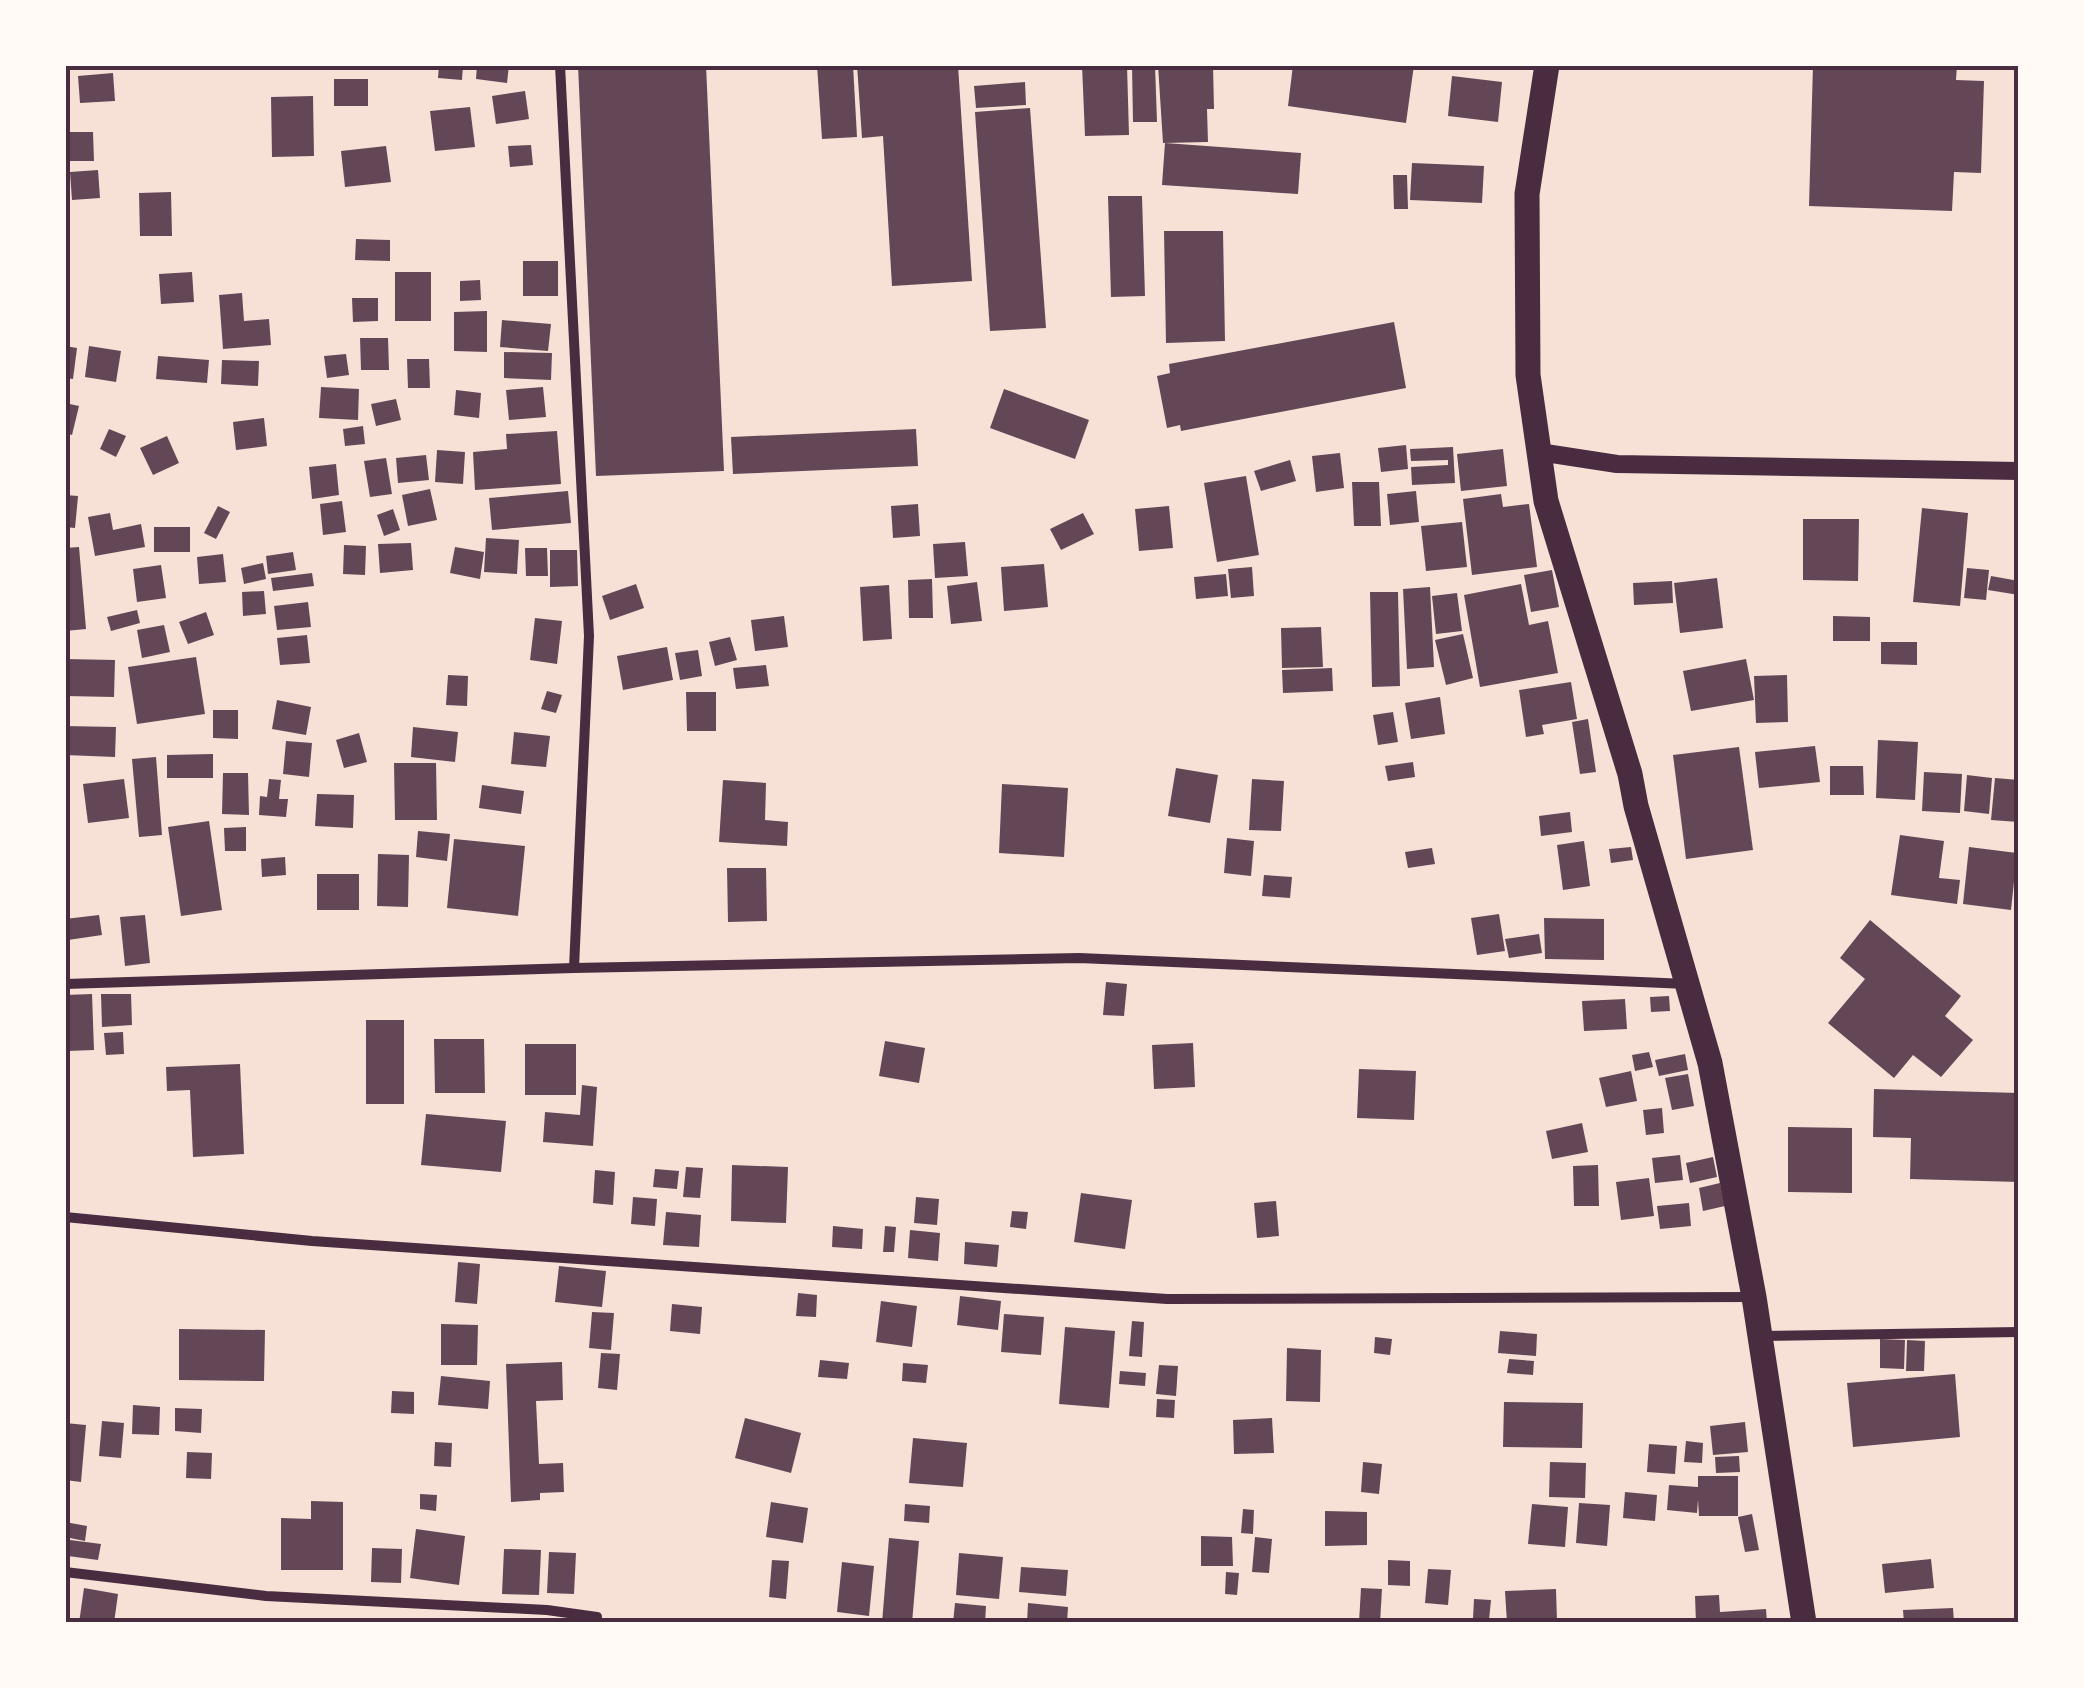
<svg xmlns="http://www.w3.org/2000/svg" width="2084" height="1688" font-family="'Nunito Sans',sans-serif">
	<rect width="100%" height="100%" fill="#f7e1d7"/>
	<g fill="#644757">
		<polygon points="439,65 463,65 462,80 438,78"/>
		<polygon points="477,65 509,65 507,83 476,79"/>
		<polygon points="578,65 706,65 724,471 596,476"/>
		<polygon points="817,65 853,65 857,137 822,139"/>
		<polygon points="857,65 958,65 972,281 892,286 883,136 862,138"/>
		<polygon points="1082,65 1127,65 1129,135 1085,136"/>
		<polygon points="1132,65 1155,65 1157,122 1133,122"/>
		<polygon points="1158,65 1213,65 1214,109 1207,109 1208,142 1163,143"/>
		<polygon points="1293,65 1414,65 1406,123 1288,106"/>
		<polygon points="1813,65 1957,65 1956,80 1984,81 1981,173 1954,172 1952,211 1809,206"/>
		<polygon points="113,73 115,101 80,103 78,76"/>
		<polygon points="1452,76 1502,82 1498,122 1448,116"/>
		<rect x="334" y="79" width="34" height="27"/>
		<polygon points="1025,82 1026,105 976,108 974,86"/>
		<polygon points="525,91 529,119 496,124 492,96"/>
		<polygon points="313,96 314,156 272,157 271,97"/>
		<polygon points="470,107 475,147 435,151 430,111"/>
		<polygon points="1030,108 1046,328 990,331 975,112"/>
		<polygon points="65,132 93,132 94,161 65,161"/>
		<polygon points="1165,143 1301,153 1298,194 1162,185"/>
		<polygon points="531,145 533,165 510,167 508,146"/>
		<polygon points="386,146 391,182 345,187 341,151"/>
		<polygon points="1412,163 1484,166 1482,203 1410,200"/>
		<polygon points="98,170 100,198 72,200 70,172"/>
		<polygon points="1393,175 1407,175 1408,209 1394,209"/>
		<polygon points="171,192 172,236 140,236 139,193"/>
		<polygon points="1108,196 1142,196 1145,296 1111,297"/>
		<polygon points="1164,231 1223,231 1225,341 1166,343"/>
		<polygon points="356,239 390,240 390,261 355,260"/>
		<rect x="523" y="261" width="35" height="35"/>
		<polygon points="192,272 194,302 161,304 159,274"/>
		<rect x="395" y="272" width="36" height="49"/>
		<polygon points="480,280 481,300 460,301 460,281"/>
		<polygon points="242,293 244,321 269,319 271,345 223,349 219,295"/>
		<polygon points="352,298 378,298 378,321 353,322"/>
		<polygon points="487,311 487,352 454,351 454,312"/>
		<polygon points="502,320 551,324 548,351 500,347"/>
		<polygon points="1394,322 1406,388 1181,431 1180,425 1167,428 1157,376 1170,373 1169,364"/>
		<polygon points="360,338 388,338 389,370 361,370"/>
		<polygon points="65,346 77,348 73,379 65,378"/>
		<polygon points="89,346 121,351 116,382 85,377"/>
		<polygon points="504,352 552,353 551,380 504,378"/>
		<polygon points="346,354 349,375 327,378 324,356"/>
		<polygon points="158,356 209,360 207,383 156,379"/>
		<polygon points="407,359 429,359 430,388 408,388"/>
		<polygon points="222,360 259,361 258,386 221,384"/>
		<polygon points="321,387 359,389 358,420 319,418"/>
		<polygon points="543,387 546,417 509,420 506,390"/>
		<polygon points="1004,389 1089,420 1075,459 990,428"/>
		<polygon points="456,390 481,393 479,418 454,415"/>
		<polygon points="396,399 401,420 376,426 371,404"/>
		<polygon points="65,403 79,406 72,435 65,433"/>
		<polygon points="264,418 267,446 236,450 233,422"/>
		<polygon points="363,426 365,444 345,446 343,429"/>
		<polygon points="109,429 126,436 116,457 100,449"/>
		<polygon points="916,429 918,466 733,474 731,437"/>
		<polygon points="557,431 561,484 475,490 473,452 507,449 506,434"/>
		<polygon points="167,436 179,463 153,475 140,448"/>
		<polygon points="1406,445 1408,469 1381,472 1378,448"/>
		<polygon points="1453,447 1455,483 1412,485 1411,467 1448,465 1448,460 1411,461 1410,449"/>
		<polygon points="1503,449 1507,486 1461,491 1457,454"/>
		<polygon points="437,450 465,452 463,484 435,482"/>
		<polygon points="1340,453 1344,488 1316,492 1312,456"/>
		<polygon points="426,455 429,480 398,483 396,458"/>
		<polygon points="386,458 392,494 370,497 364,461"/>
		<polygon points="1290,460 1296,481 1261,491 1254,471"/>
		<polygon points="336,464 339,495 312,499 309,467"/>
		<polygon points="1246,476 1259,555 1217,562 1204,483"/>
		<polygon points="1352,482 1379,482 1381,526 1354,526"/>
		<polygon points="430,489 437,520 408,526 402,495"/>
		<polygon points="568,491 571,523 492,530 489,498"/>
		<polygon points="1416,491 1419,522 1390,525 1387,494"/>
		<polygon points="1501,494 1503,507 1529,504 1537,567 1472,575 1463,499"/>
		<polygon points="65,495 78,496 75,528 65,527"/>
		<polygon points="342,501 346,532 323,535 320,504"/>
		<polygon points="918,504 920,536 893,538 891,506"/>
		<polygon points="218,506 230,512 216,539 204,533"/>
		<polygon points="1169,506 1173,548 1139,551 1135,509"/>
		<polygon points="1922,508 1968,513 1960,606 1913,602"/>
		<polygon points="393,509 400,530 384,536 377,515"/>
		<polygon points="110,513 113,530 141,524 145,547 95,556 88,517"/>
		<polygon points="1083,513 1094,534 1061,550 1050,529"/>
		<polygon points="1803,519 1859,519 1858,581 1803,580"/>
		<polygon points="1462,522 1467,567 1426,571 1421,526"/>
		<rect x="154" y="527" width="36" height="25"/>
		<polygon points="486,538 519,540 517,574 484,572"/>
		<polygon points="965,542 968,576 935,578 933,544"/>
		<polygon points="411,543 413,570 380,573 378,544"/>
		<polygon points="344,545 366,546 365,575 343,574"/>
		<polygon points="79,547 86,629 65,631 65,548"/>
		<polygon points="455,547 484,552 480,579 450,573"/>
		<polygon points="525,548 547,548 548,576 526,576"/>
		<polygon points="550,550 577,550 578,586 550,587"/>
		<polygon points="293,552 296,570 268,574 266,556"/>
		<polygon points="223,554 226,582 199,584 197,557"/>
		<polygon points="263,563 266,579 244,584 241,568"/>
		<polygon points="1044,564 1048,607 1004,611 1001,567"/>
		<polygon points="161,565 166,598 137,602 133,569"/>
		<polygon points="1252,567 1254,596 1231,598 1228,569"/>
		<polygon points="1967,568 1989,570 1986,600 1964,598"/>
		<polygon points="1552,570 1559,607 1531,612 1524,575"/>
		<polygon points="312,573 314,586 273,591 271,578"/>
		<polygon points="1226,574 1228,596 1196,599 1194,577"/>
		<polygon points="1991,576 2019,581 2019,595 1988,590"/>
		<polygon points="1717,578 1723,628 1680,633 1674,583"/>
		<polygon points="932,579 933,618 909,618 908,580"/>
		<polygon points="1672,581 1673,603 1634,605 1633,583"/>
		<polygon points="977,582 982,621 951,624 947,586"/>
		<polygon points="636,584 644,608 610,620 602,596"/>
		<polygon points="1521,584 1529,625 1548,621 1558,673 1480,687 1464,595"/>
		<polygon points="889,585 892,639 863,641 860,587"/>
		<polygon points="1430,587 1434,667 1407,669 1403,589"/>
		<polygon points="264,591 266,614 243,616 242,592"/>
		<polygon points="1370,592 1398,592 1400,686 1372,687"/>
		<polygon points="1457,593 1462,631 1436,634 1432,596"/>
		<polygon points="308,602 311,627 277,630 274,606"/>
		<polygon points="137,610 140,623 111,631 107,617"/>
		<polygon points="206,612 214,635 188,644 179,622"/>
		<polygon points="784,616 788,647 755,651 751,620"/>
		<polygon points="1833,616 1870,617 1870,641 1833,641"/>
		<polygon points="535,618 562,621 557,664 530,660"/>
		<polygon points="164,625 170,652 142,658 137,630"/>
		<polygon points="1321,627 1323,667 1282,668 1281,628"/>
		<polygon points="1463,634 1473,678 1446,685 1435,640"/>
		<polygon points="307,635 310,663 280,665 277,638"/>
		<polygon points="730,637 737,660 715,666 709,642"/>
		<polygon points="1881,642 1917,642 1917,665 1881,664"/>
		<polygon points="667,647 673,680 623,690 617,656"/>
		<polygon points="698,650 702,676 680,680 675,653"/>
		<polygon points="196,657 205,714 137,724 128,667"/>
		<polygon points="65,659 115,660 114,697 65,696"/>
		<polygon points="1746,659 1754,700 1691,711 1683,671"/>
		<polygon points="766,665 769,686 736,689 733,668"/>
		<polygon points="1332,668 1333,691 1283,693 1282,670"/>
		<polygon points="448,675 468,676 467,706 446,705"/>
		<polygon points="1787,675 1788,722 1756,723 1754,676"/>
		<polygon points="1571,682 1577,719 1542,725 1544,734 1526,737 1519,690"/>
		<polygon points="547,691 562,695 556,713 541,709"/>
		<polygon points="686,692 716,692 716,731 687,731"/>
		<polygon points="1440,697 1445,734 1411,739 1405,703"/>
		<polygon points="277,700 311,707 306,735 272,729"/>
		<polygon points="213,710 238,710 238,739 213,738"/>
		<polygon points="1393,712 1398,742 1378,745 1373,715"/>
		<polygon points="1588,719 1596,772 1580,774 1572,722"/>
		<polygon points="65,726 116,727 115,757 65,755"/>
		<polygon points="413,727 458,732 455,762 411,757"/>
		<polygon points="514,732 550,736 546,767 511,764"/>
		<polygon points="359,733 367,762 344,768 336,740"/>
		<polygon points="1878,740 1918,742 1915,800 1876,798"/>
		<polygon points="286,741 312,743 309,777 283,774"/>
		<polygon points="1815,746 1820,782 1759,788 1755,752"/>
		<polygon points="1739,747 1753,850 1686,859 1673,755"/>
		<polygon points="213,754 213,778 167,778 167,755"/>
		<polygon points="156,757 162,835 139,837 132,759"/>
		<polygon points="1413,762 1415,777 1388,781 1385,766"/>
		<polygon points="394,763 436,763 437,820 395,820"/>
		<polygon points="1830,766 1863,766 1864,795 1830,795"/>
		<polygon points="1176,768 1218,775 1210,823 1168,816"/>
		<polygon points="1924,772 1962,774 1960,813 1922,811"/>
		<polygon points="223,773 248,773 249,815 222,814"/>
		<polygon points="1967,775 1992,778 1989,814 1964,811"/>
		<polygon points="1995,778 2019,780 2019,822 1991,820"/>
		<polygon points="124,779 129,818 88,823 83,784"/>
		<polygon points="269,779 281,780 279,799 288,799 286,817 259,815 260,796 267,797"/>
		<polygon points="1252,779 1284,781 1281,831 1249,830"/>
		<polygon points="723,780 766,783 765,820 788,822 787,846 719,842"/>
		<polygon points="1002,784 1068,788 1064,857 999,853"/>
		<polygon points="482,785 524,791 521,814 479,808"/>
		<polygon points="317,794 354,795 353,828 315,826"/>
		<polygon points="1570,812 1572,832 1541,836 1539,816"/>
		<polygon points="209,821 222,910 181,916 168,827"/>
		<polygon points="246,827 246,851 225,851 224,828"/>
		<polygon points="418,831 450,834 447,861 416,857"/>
		<polygon points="1900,835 1944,841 1939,878 1960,880 1957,904 1891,895"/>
		<polygon points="1227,838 1254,841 1251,876 1224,873"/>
		<polygon points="454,839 525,846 518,916 447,908"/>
		<polygon points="1584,841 1590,886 1563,890 1557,845"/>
		<polygon points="1631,847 1633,860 1611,863 1609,849"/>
		<polygon points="1969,847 2017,853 2011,910 1963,904"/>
		<polygon points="1432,848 1435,864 1408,868 1405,852"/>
		<polygon points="378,854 409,855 408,907 377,906"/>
		<polygon points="285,857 286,875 262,877 261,859"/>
		<polygon points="727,868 766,868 767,921 728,922"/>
		<rect x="317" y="874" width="42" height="36"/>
		<polygon points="1264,875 1292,877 1290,898 1262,896"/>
		<polygon points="1499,914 1505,951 1477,955 1471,918"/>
		<polygon points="99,915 102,935 68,940 65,919"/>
		<polygon points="145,915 150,963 125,966 120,917"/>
		<polygon points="1544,918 1604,919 1604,960 1545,959"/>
		<polygon points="1870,920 1961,996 1945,1016 1973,1040 1941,1077 1913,1055 1894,1078 1828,1023 1865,979 1840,958"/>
		<polygon points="1539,934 1542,953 1509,958 1505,939"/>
		<polygon points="1106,982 1127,984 1124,1016 1103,1015"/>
		<polygon points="92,994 94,1050 68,1051 65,995"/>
		<polygon points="101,994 131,994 132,1025 102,1027"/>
		<polygon points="1669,996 1670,1011 1651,1012 1650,997"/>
		<polygon points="1625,999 1627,1029 1584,1031 1582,1001"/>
		<rect x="366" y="1020" width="38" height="84"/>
		<polygon points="123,1032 124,1054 106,1055 104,1033"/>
		<polygon points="434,1039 484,1039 485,1093 435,1093"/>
		<polygon points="885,1041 925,1048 919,1083 879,1076"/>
		<polygon points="1193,1043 1195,1087 1154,1089 1152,1045"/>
		<rect x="525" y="1044" width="51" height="51"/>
		<polygon points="1649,1052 1653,1067 1635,1071 1632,1055"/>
		<polygon points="1685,1054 1688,1070 1659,1076 1655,1060"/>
		<polygon points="240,1064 244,1154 193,1157 190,1090 167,1091 166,1067"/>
		<polygon points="1359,1069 1416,1071 1414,1120 1357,1118"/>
		<polygon points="1631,1071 1637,1101 1606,1107 1599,1078"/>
		<polygon points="1688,1074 1694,1106 1672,1110 1665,1078"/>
		<polygon points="582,1085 597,1087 593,1146 543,1142 545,1112 580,1115"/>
		<polygon points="1874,1089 2019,1093 2019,1182 1910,1179 1911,1138 1873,1137"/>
		<polygon points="1662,1108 1664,1133 1646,1135 1643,1110"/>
		<polygon points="426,1114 506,1121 501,1172 421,1165"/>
		<polygon points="1582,1123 1588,1152 1552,1159 1546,1131"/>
		<polygon points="1788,1127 1852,1128 1852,1193 1788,1192"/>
		<polygon points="1680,1155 1683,1180 1655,1183 1652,1158"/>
		<polygon points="1713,1157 1717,1177 1690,1183 1686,1163"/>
		<polygon points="732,1165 788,1167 786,1223 731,1221"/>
		<polygon points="1598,1165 1599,1206 1574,1206 1573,1166"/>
		<polygon points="686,1167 703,1168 700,1198 683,1197"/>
		<polygon points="655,1169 679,1171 677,1189 653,1187"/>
		<polygon points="595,1170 615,1172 613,1205 593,1203"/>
		<polygon points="1649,1178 1654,1216 1621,1220 1616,1182"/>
		<polygon points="1720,1183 1725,1206 1703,1211 1699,1188"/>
		<polygon points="1081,1193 1132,1200 1125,1249 1074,1242"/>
		<polygon points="633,1197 657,1199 655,1226 631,1224"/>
		<polygon points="916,1197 939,1199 937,1225 914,1223"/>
		<polygon points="1276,1201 1279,1236 1257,1238 1254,1203"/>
		<polygon points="1689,1203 1691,1226 1660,1229 1657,1206"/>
		<polygon points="1012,1211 1028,1212 1026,1229 1010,1227"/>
		<polygon points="666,1212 701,1215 699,1247 663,1245"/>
		<polygon points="833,1226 863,1229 862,1249 832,1247"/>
		<polygon points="885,1226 896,1227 894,1252 883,1252"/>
		<polygon points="910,1230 940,1233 938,1261 908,1258"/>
		<polygon points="965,1242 999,1245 997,1267 964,1264"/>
		<polygon points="458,1262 480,1264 477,1304 455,1302"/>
		<polygon points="559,1266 606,1271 602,1307 555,1302"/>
		<polygon points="798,1293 817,1295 816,1317 796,1316"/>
		<polygon points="960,1296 1001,1301 998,1330 957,1325"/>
		<polygon points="881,1301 917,1306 912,1347 876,1342"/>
		<polygon points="672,1304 702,1307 700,1334 670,1331"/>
		<polygon points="592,1312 614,1313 611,1350 589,1348"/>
		<polygon points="1004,1314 1044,1317 1041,1355 1001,1352"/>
		<polygon points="1132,1321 1144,1322 1142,1357 1129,1356"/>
		<polygon points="441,1324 478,1325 477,1365 441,1365"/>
		<polygon points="1065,1327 1115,1331 1109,1408 1059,1404"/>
		<polygon points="179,1329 265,1330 264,1381 179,1380"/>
		<polygon points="1500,1331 1537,1334 1536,1356 1498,1353"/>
		<polygon points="1375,1337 1392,1339 1390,1355 1374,1353"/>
		<polygon points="1880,1339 1905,1340 1904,1369 1880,1368"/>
		<polygon points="1907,1340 1925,1341 1924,1371 1906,1371"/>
		<polygon points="1287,1348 1321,1350 1320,1402 1286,1401"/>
		<polygon points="601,1353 620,1354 617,1390 598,1388"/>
		<polygon points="1509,1359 1534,1361 1533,1375 1507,1373"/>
		<polygon points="820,1360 849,1363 847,1379 818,1377"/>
		<polygon points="562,1362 563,1400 536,1401 539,1464 563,1463 564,1492 540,1493 540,1500 511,1502 506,1364"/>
		<polygon points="903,1363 928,1365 926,1383 902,1381"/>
		<polygon points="1159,1365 1178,1366 1176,1396 1156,1394"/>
		<polygon points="1120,1371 1146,1373 1145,1386 1119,1384"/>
		<polygon points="1955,1374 1960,1437 1853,1447 1847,1383"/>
		<polygon points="441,1376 490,1381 488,1409 438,1405"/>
		<polygon points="392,1391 414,1392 414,1414 391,1413"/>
		<polygon points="1157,1399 1175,1400 1174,1418 1156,1417"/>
		<polygon points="1504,1402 1583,1403 1582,1448 1503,1447"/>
		<polygon points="133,1405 160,1407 159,1435 132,1434"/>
		<polygon points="175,1408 202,1409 201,1433 175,1431"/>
		<polygon points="745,1418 801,1433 791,1473 735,1458"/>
		<polygon points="1272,1418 1274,1453 1234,1454 1233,1420"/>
		<polygon points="102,1421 124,1423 121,1458 99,1456"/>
		<polygon points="1745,1422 1748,1452 1713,1455 1710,1426"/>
		<polygon points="65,1423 86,1425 81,1482 65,1480"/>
		<polygon points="913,1438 967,1443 963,1487 909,1483"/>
		<polygon points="1686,1441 1703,1443 1702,1463 1684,1462"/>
		<polygon points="435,1442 452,1443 451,1467 434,1466"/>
		<polygon points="1649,1444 1677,1446 1675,1474 1647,1472"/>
		<polygon points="187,1452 212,1453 211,1479 186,1478"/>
		<polygon points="1739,1456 1740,1472 1716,1473 1715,1457"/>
		<polygon points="1363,1462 1382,1464 1379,1494 1361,1492"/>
		<polygon points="1550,1462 1586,1463 1585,1498 1549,1497"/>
		<polygon points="1698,1476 1738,1476 1738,1516 1699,1516 1698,1500 1697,1513 1667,1510 1669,1485 1698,1487"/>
		<polygon points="1625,1492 1657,1495 1655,1521 1623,1518"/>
		<polygon points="420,1494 437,1495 436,1511 420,1509"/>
		<polygon points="311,1501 343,1502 343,1570 281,1570 281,1518 311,1519"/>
		<polygon points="771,1502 808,1508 803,1543 766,1537"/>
		<polygon points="1579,1503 1610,1505 1607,1546 1576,1543"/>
		<polygon points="905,1504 930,1506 929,1523 904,1521"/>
		<polygon points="1532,1504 1568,1507 1565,1547 1528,1544"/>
		<polygon points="1243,1509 1254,1510 1253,1534 1241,1533"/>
		<polygon points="1325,1511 1367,1512 1367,1545 1325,1546"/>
		<polygon points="1752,1514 1759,1550 1745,1552 1738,1517"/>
		<polygon points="65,1522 87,1526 85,1541 65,1537"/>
		<polygon points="416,1529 465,1536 459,1585 410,1578"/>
		<polygon points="1201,1536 1232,1537 1233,1566 1201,1566"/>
		<polygon points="1255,1537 1272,1539 1269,1573 1252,1572"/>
		<polygon points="889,1538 919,1541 912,1623 882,1623"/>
		<polygon points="70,1540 101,1544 98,1560 68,1556"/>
		<polygon points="372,1548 402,1549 401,1583 371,1582"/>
		<polygon points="504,1549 541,1550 539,1595 502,1594"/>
		<polygon points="549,1552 576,1553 574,1594 547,1593"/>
		<polygon points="959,1553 1003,1557 999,1599 956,1595"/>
		<polygon points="1931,1559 1934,1588 1885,1593 1882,1564"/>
		<polygon points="772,1560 789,1561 786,1599 769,1597"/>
		<polygon points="1388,1560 1410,1561 1410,1586 1388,1585"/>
		<polygon points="842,1562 874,1566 869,1616 837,1612"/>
		<polygon points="1021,1567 1068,1570 1066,1596 1019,1592"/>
		<polygon points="1428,1569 1451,1570 1448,1605 1425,1603"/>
		<polygon points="1226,1572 1239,1573 1237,1595 1225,1594"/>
		<polygon points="84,1588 118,1594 114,1623 79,1623"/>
		<polygon points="1361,1588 1382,1589 1380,1623 1359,1623"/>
		<polygon points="1556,1589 1557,1622 1507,1623 1505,1591"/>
		<polygon points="1719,1595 1720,1612 1766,1609 1767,1623 1696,1623 1695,1596"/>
		<polygon points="1474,1599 1491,1600 1489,1620 1473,1618"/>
		<polygon points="955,1603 986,1606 985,1623 953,1623"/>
		<polygon points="1028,1603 1068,1607 1067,1623 1027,1623"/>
		<polygon points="1953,1608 1954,1623 1904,1623 1903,1610"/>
	</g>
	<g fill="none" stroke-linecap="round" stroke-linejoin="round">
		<g stroke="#4a2c40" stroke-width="10">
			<polyline points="560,65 589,636 574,968"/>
			<polyline points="65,984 574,968 1079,958 1687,984"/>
			<polyline points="65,1217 312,1241 1167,1299 1751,1297"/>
			<polyline points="1760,1336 2019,1332"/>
			<polyline points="65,1572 266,1596 547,1610 597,1617 597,1623"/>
		</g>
		<polyline stroke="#4a2c40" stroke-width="18" points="1539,452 1617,464 2019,471"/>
		<polyline stroke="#4a2c40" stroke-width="25" points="1547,65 1527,194 1528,375 1546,501 1630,774 1636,806 1710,1063 1754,1297 1804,1623"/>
	</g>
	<rect width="2084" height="1688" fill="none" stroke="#fffaf5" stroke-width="135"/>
	<rect x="68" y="68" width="1948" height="1552" fill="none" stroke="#4a2c40" stroke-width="4"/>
</svg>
